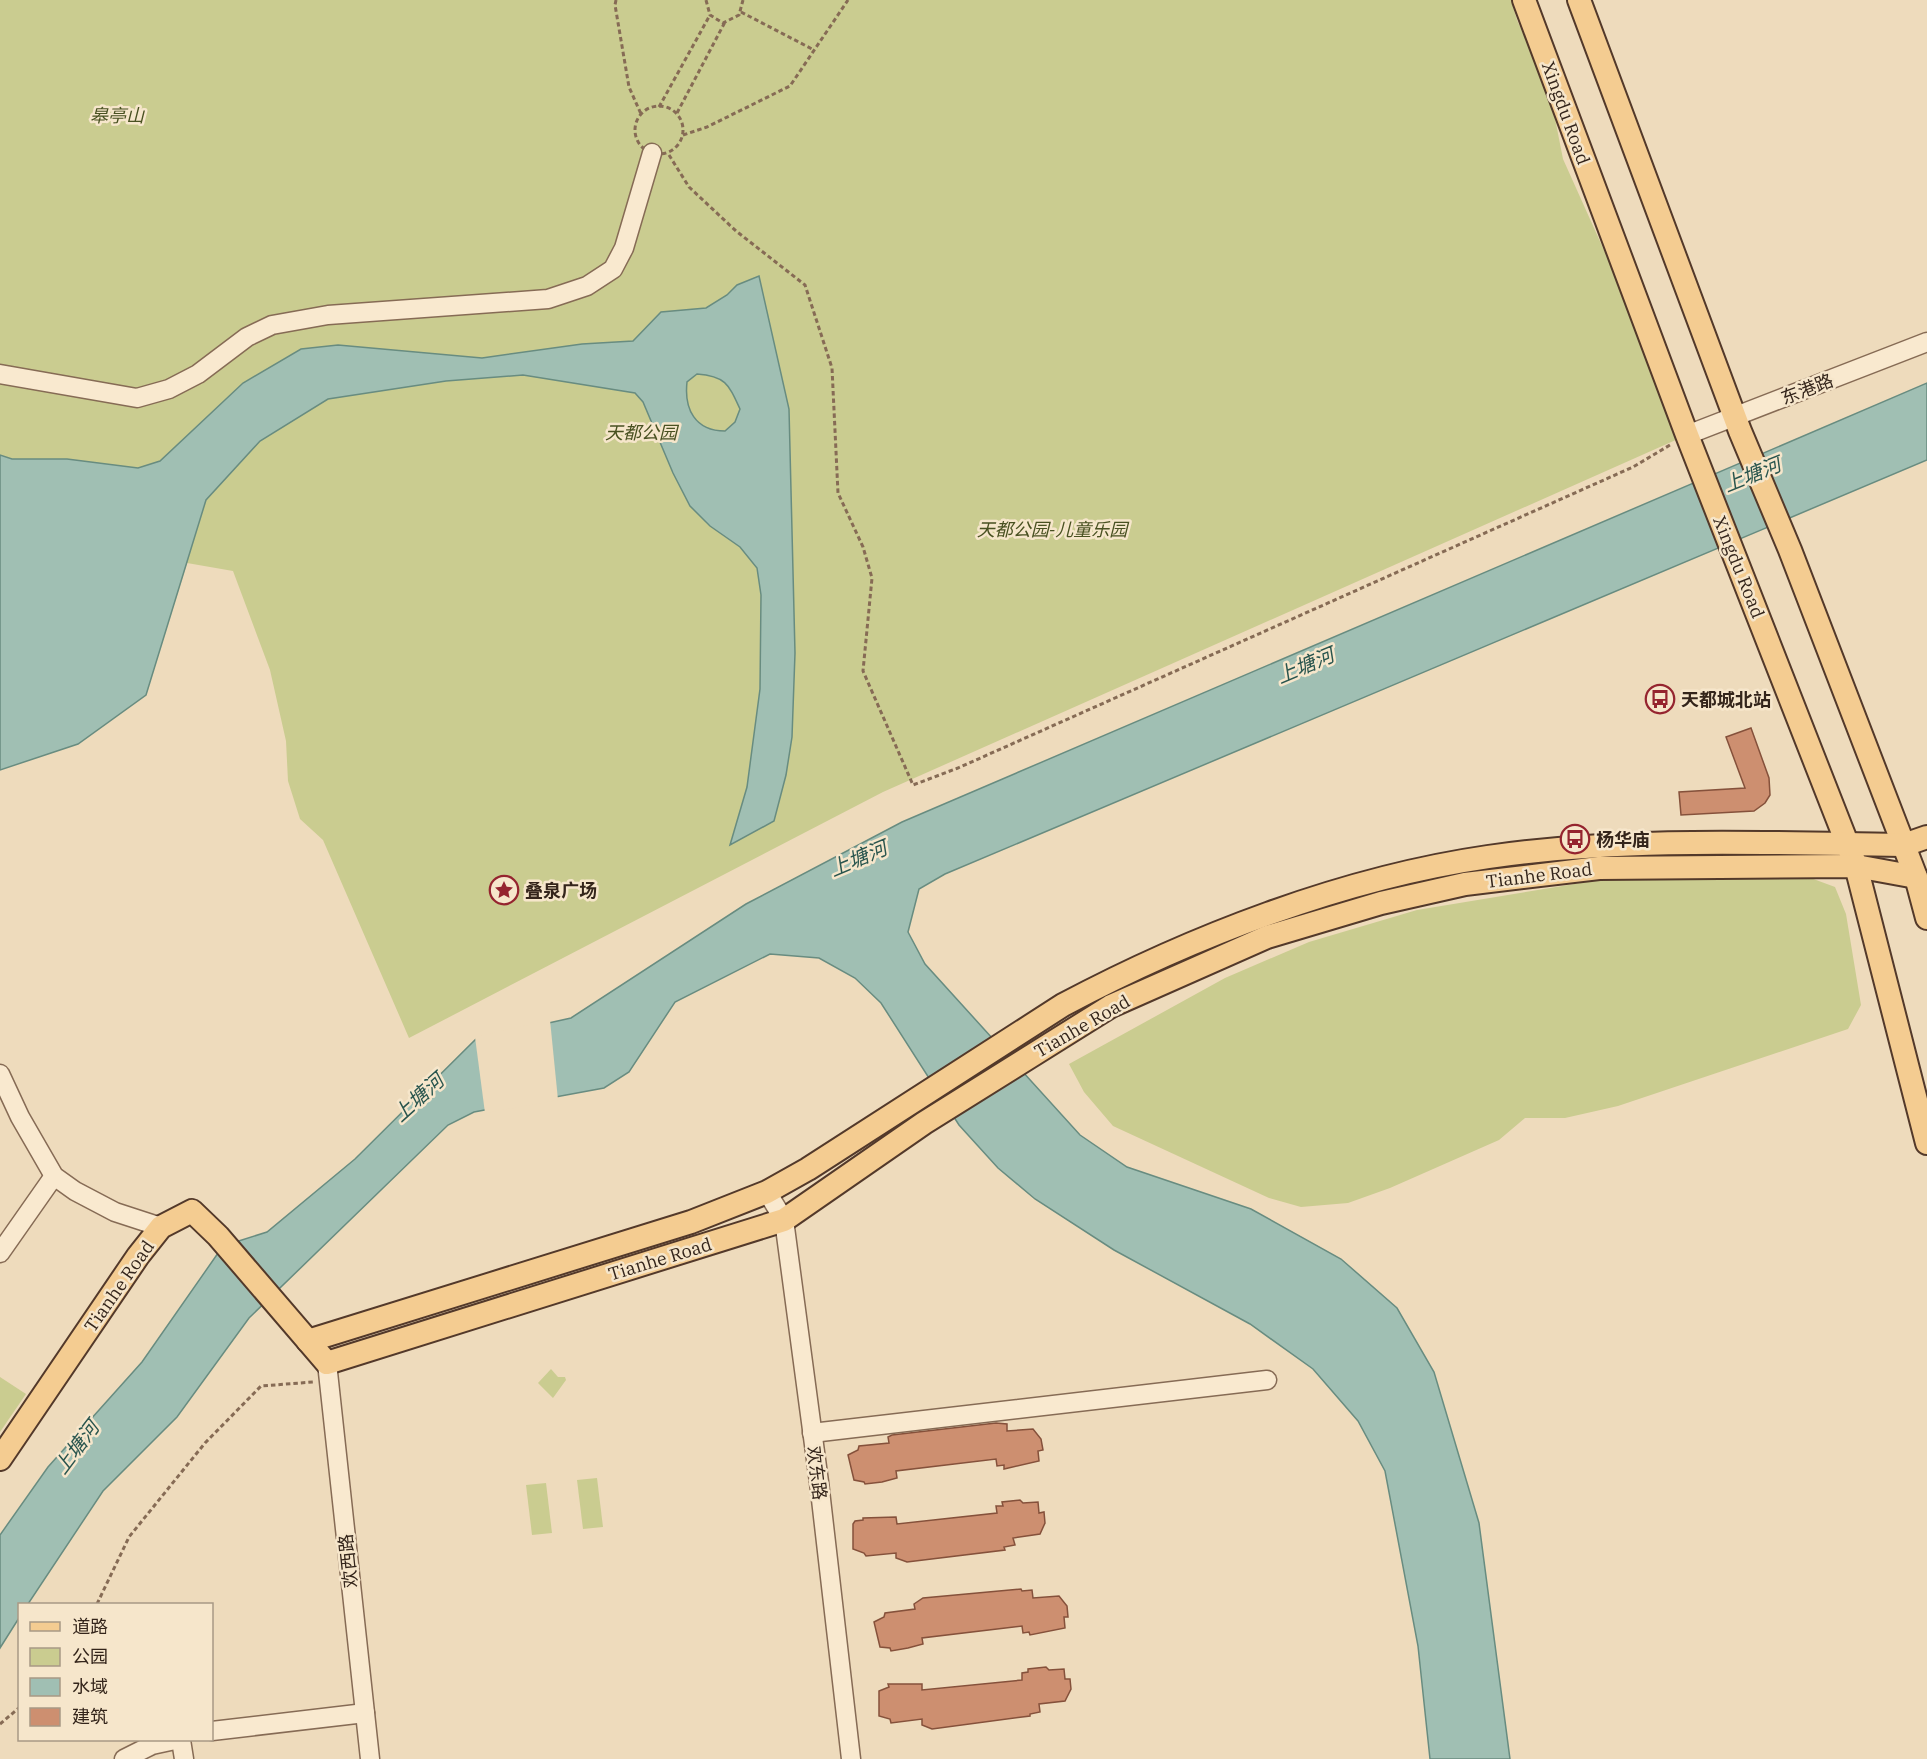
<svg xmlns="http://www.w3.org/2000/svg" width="1927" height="1759" font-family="'IBM Plex Serif','Noto Sans SC',serif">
	<rect width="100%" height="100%" fill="#eedbbc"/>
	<g fill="#cacc90">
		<polygon points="0,0 1511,0 1517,20 1550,93 1563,159 1687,435 883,792 409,1038 323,840 300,819 288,781 286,741 270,670 233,571 187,563 146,695 0,760"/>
		<polygon points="1808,877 1835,887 1846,914 1861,1005 1848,1029 1618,1106 1565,1118 1525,1118 1499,1140 1390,1188 1348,1203 1301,1207 1269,1198 1113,1126 1084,1092 1069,1064 1225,978 1309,942 1417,910 1611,878"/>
		<polygon points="551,1369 558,1377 565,1377 566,1380 553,1398 538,1383"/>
		<polygon points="0,1377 26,1394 0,1432"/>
		<polygon points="597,1478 603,1527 583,1529 577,1480"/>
		<polygon points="546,1483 552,1533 532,1535 526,1485"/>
	</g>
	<g fill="#a0bfb3" stroke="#688c80" stroke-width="1.5" fill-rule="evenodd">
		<path d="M 759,276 L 789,409 L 795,653 L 792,737 L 786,775 L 774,821 L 730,845 L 747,787 L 760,689 L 761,595 L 757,568 L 740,547 L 710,526 L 690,506 L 673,473 L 643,402 L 635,393 L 523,375 L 446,381 L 328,399 L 260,441 L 206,500 L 146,695 L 78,744 L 0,770 L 0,455 L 12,459 L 67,459 L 138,468 L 160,461 L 243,383 L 301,349 L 338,345 L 482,358 L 582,344 L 633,341 L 661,312 L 706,308 L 727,295 L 737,285 ZM 697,374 C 726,376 729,385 740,409 L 735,422 L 725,431 C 695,431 684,409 687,382 Z"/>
		<polygon points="1927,383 1927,460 945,874 919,889 908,932 925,964 1080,1135 1127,1167 1251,1209 1341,1259 1397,1308 1434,1372 1479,1523 1510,1759 1430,1759 1418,1646 1385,1471 1358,1421 1313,1369 1250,1324 1114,1250 1035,1199 998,1168 959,1125 881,1003 855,978 819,958 770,954 675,1002 629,1072 604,1088 474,1112 448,1125 249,1318 177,1417 103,1491 28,1604 20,1604 19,1618 0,1648 0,1535 48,1467 142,1362 223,1246 267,1232 355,1159 476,1039 571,1018 746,904 902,822"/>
	</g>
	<polygon fill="#eedbbc" points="550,1020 558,1100 485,1113 475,1037"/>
	<g fill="#cd8f70" stroke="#85513b" stroke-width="1.5">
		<polygon points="1751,728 1769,778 1770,795 1765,803 1754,811 1681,815 1679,792 1745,788 1726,737"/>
		<polygon points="996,1423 1007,1424 1007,1431 1033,1429 1041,1439 1043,1450 1038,1451 1039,1461 1004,1469 1004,1465 997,1466 996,1459 896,1471 897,1478 882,1482 865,1484 864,1482 854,1480 848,1455 858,1450 859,1446 889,1443 888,1437 892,1435"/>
		<polygon points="1020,1500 1023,1503 1038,1502 1039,1513 1044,1512 1045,1523 1040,1534 1013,1538 1015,1545 1004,1547 1005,1550 907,1562 896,1558 896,1553 866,1556 864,1553 853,1549 853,1524 855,1521 863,1520 863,1518 896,1517 897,1524 997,1513 996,1506 1003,1506 1002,1502"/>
		<polygon points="1021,1589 1022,1591 1032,1590 1033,1598 1059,1596 1067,1606 1068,1617 1064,1617 1065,1628 1030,1635 1029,1632 1023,1633 1022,1626 922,1638 923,1644 908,1648 891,1651 890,1648 880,1647 874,1622 884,1617 885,1613 915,1609 914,1604 923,1598"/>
		<polygon points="1046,1667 1049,1670 1064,1669 1065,1679 1070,1679 1071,1689 1065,1701 1039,1704 1040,1712 1030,1714 1030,1716 932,1729 922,1725 922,1719 891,1723 890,1719 879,1716 879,1691 889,1687 888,1684 922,1684 922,1690 1022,1680 1022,1673 1028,1672 1028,1669"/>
	</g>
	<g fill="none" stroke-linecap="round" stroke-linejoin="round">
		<g stroke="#866b55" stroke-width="21">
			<g id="minor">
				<polyline points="0,374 137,398 169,389 198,374 247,337 272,325 328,315 548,299 587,286 613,269 624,248 652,153"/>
				<polyline points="1687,435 1927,342"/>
				<polyline points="0,1074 20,1117 54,1176 75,1191 115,1212 161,1227"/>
				<polyline points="767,1192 784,1220 819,1482 851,1759"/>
				<polyline points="0,1253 54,1176"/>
				<polyline points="327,1363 370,1759"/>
				<polyline points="812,1433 1267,1380"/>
				<polyline points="212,1731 365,1713"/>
				<polyline points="181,1740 184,1759"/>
				<polyline points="124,1759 152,1745 175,1740"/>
			</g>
		</g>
		<g stroke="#53392a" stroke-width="26">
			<g id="major">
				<polyline points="1524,0 1687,435 1856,866 1927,1143"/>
				<polyline points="1579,0 1740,431 1790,550 1916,877 1927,918"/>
				<path d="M 308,1341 L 691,1222 L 767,1192 L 808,1169 L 1063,1005 C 1191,937 1343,878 1488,857 C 1625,837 1766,843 1904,845 L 1927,837"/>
				<polyline points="0,1459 138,1256 161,1227 192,1211 218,1236 327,1363 784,1220 924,1123 1111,1006 1267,937 1381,903 1465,884 1599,868 1856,866 1916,877"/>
			</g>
		</g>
		<g stroke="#866b55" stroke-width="3" stroke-dasharray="4.5 3" stroke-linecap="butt">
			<polyline points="616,0 615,5 629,87 641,114"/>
			<polyline points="706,0 710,15 723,23 739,15 743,0"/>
			<polyline points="741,12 814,50"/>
			<circle cx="659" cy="130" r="24"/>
			<polyline points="659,107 710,15"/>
			<polyline points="677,113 725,22"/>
			<polyline points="683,135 707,127 790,86 848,0"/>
			<polyline points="669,155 689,187 736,231 805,285 832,368 838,493 863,547 872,578 863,671 913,785 958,768 1633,467 1670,445"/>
			<polyline points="97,1604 129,1537 205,1443 261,1386 313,1382"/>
			<polyline points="0,1724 20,1707"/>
		</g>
		<use href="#minor" stroke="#f9e9cf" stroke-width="18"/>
		<use href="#major" stroke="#f4cc91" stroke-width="22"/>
	</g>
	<defs>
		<g id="bus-ring" transform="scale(1.5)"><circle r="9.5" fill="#f6e6cb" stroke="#95242f" stroke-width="1.5"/><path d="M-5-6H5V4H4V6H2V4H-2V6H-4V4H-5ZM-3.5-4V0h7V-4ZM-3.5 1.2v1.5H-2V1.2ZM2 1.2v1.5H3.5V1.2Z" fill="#95242f"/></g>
		<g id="sight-ring" transform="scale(1.5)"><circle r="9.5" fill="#f6e6cb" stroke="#95242f" stroke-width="1.5"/><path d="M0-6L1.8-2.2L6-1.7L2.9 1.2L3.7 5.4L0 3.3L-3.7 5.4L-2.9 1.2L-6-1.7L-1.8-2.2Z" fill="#95242f"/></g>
	</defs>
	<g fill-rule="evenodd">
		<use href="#bus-ring" x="1660" y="699"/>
		<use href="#bus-ring" x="1575" y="839"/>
		<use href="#sight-ring" x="504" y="890"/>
	</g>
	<g text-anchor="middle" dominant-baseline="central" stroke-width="5" stroke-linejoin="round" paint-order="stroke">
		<g font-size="18" fill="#34251b" stroke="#f6e6cb">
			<text transform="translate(1566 113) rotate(70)">Xingdu Road</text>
			<text transform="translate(1807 389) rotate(-21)">东港路</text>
			<text transform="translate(1739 567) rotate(68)">Xingdu Road</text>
			<text transform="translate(1539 875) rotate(-7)">Tianhe Road</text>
			<text transform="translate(1082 1026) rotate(-30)">Tianhe Road</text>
			<text transform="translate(660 1259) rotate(-17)">Tianhe Road</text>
			<text transform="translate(119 1286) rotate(-55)">Tianhe Road</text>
			<text transform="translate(817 1473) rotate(83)">欢东路</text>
			<text transform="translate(348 1561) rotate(-96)">欢西路</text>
		</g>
		<g font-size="18" font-style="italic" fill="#495121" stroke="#f6e6cb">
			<text x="117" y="115">皋亭山</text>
			<text x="641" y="432">天都公园</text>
			<text x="1052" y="529">天都公园-儿童乐园</text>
		</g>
		<g font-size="18" font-weight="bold" fill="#34251b" stroke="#f6e6cb" text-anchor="start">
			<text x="1681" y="699">天都城北站</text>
			<text x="1596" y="839">杨华庙</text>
			<text x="525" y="890">叠泉广场</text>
		</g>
		<g font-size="20" font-style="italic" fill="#29554e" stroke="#f6e6cb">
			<text transform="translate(1752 474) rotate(-22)">上塘河</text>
			<text transform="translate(1305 665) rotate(-23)">上塘河</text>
			<text transform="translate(858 858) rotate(-23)">上塘河</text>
			<text transform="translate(418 1097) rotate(-42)">上塘河</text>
			<text transform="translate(76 1447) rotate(-53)">上塘河</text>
		</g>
	</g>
	<rect x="18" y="1603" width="195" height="138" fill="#f6e6cb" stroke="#a89985" stroke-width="1.5"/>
	<rect x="30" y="1622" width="30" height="9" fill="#f4cc91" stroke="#a89985" stroke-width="1.5"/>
	<text x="72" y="1633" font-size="18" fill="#34251b">道路</text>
	<rect x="30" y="1648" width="30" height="18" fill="#cacc90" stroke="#a89985" stroke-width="1.5"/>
	<text x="72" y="1663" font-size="18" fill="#34251b">公园</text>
	<rect x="30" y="1678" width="30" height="18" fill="#a0bfb3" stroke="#a89985" stroke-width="1.5"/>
	<text x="72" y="1693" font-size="18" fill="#34251b">水域</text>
	<rect x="30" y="1708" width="30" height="18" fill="#cd8f70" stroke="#a89985" stroke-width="1.5"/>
	<text x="72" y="1723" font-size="18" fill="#34251b">建筑</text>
</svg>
